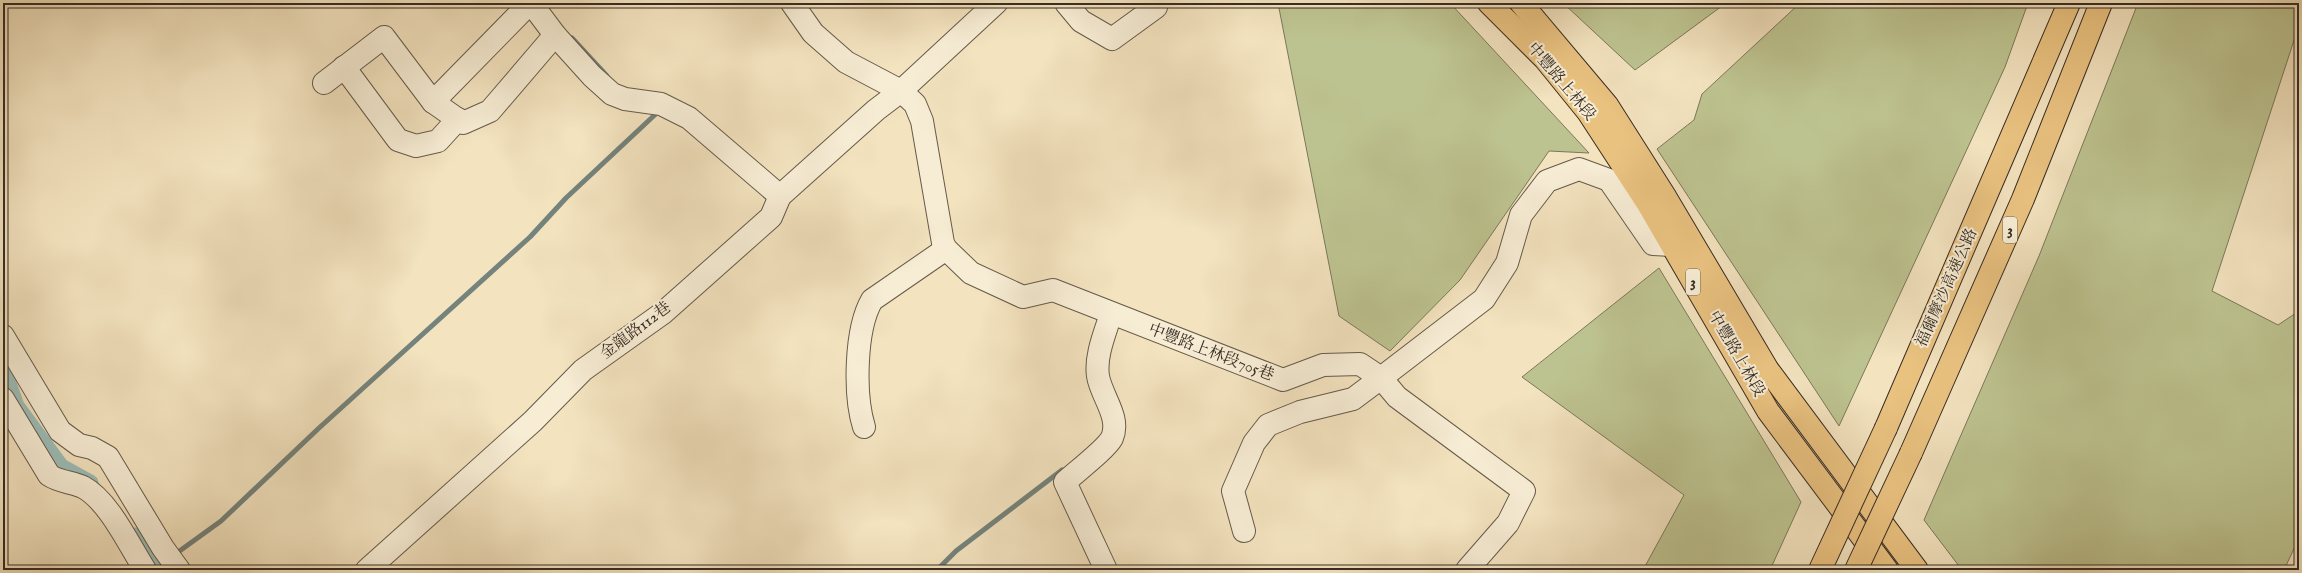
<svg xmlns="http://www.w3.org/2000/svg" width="2302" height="573" font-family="'IM FELL English','Noto Serif TC',serif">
	<rect width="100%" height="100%" fill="#f3e3bf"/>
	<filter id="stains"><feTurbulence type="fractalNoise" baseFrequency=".005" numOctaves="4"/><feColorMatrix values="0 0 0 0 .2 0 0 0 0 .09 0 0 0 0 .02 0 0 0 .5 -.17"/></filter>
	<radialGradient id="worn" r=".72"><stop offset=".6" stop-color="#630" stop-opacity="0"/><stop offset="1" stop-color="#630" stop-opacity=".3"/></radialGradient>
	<g fill="#bdc390" stroke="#7a785a">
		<polygon points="1278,3 1450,3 1589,153 1549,151 1460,280 1390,351 1339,316"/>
		<polygon points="1563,3 1726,3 1635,70"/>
		<polygon points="1800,3 2028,3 2005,67 1839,426 1657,149 1694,120 1702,94"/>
		<polygon points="2138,3 2299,3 2299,25 2212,291 2278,325 2299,311 2299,538 2284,570 1962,570 1924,520 2039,256"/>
		<polygon points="1659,268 1801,502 1770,570 1643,570 1684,495 1522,377"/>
	</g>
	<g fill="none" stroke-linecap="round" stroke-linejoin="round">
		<g stroke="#74837c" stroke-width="5">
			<polyline points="572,38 607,76"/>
			<polyline points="174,555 221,521 319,428 530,237 566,198 660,110"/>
			<polyline points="157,567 166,561"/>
			<polyline points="937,570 956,551 1062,470"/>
		</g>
		<g stroke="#9cbdb7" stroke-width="17">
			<polyline points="3,369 16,406 61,467 90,483"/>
			<polyline points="135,536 160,570"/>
		</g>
		<g stroke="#665a4a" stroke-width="24">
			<g id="minor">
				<polyline points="530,3 433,102 463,123 490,111 555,35"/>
				<polyline points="531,3 555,35 592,76 612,94 625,99 661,104 689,118 780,196"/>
				<polyline points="792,3 813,33 846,62 901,91 996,3"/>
				<polyline points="1066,3 1081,21 1112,39 1156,7"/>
				<polyline points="344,67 398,140 416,146 438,141 458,119"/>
				<polyline points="324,83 384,37 433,102"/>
				<polyline points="3,336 60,431 79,445 92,448 108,457 163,548 179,570"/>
				<path d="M 3,399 L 49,475 C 59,482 72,482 83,487 C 109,501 129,545 145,570"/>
				<path d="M 864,427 C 854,395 855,329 872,300 L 946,249"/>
				<polyline points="1244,531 1233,491 1254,443 1268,425 1300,412 1353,399 1381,378 1397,397 1524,491 1508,523 1467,570"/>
				<polyline points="367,570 533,421 583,370 663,313 771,217 780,196 876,110 901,91 915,104 922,121 943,243 946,249 971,273 1023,297 1053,290 1283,380 1323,365 1360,364 1381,378 1484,299 1507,263 1521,215 1547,181 1579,169 1609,180 1653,244 1672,245 1683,233"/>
				<path d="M 1106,570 L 1065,482 C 1076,472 1106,449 1112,438 C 1121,417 1101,396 1098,376 C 1095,356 1105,333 1111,314"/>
			</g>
		</g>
		<g stroke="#372c23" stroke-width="24">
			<g id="major">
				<polyline points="1489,3 1545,59 1588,112 1648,204 1768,411 1887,570"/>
				<polyline points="1521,3 1607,105 1666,198 1768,370 1917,570"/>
			</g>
		</g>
		<g stroke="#372c23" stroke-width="24">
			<g id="highway">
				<polyline points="1886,428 2069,3"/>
				<polyline points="1911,453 2023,199 2101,3"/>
			</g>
		</g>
		<use href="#minor" stroke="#f7edd5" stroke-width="22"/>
		<use href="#major" stroke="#eac280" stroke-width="22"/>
		<use href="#highway" stroke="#eac280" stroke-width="22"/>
		<g stroke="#372c23" stroke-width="24" stroke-linecap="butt">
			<g id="highway-bridge">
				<polyline points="1820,570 1886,428"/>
				<polyline points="1856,570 1911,453"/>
			</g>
		</g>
		<use href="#highway-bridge" stroke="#eac280" stroke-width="22"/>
	</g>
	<g text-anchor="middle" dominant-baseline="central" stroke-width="4" stroke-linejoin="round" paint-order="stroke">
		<g fill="#f7edd5" stroke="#716658" stroke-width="1">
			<rect x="2003" y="217" width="14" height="26" rx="3"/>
			<rect x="1686" y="269" width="14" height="26" rx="3"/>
		</g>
		<g font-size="15" font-weight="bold" fill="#372c23">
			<text x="2010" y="230">3</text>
			<text x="1693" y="282">3</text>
		</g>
		<g font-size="16" fill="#372c23" stroke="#f7edd5">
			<text transform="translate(1561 82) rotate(50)">中豐路上林段</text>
			<text transform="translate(1947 288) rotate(-66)">福爾摩沙高速公路</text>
			<text transform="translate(636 331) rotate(-37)">金龍路112巷</text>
			<text transform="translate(1211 353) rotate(21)">中豐路上林段705巷</text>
			<text transform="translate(1736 354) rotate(60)">中豐路上林段</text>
		</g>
	</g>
	<rect width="2302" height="573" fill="none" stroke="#f3e3bf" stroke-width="16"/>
	<rect x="4" y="4" width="2294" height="565" fill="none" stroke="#372c23" stroke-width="2"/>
	<rect x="8" y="8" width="2286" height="557" fill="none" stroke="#372c23"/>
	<rect width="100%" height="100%" filter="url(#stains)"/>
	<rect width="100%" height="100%" fill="url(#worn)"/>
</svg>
